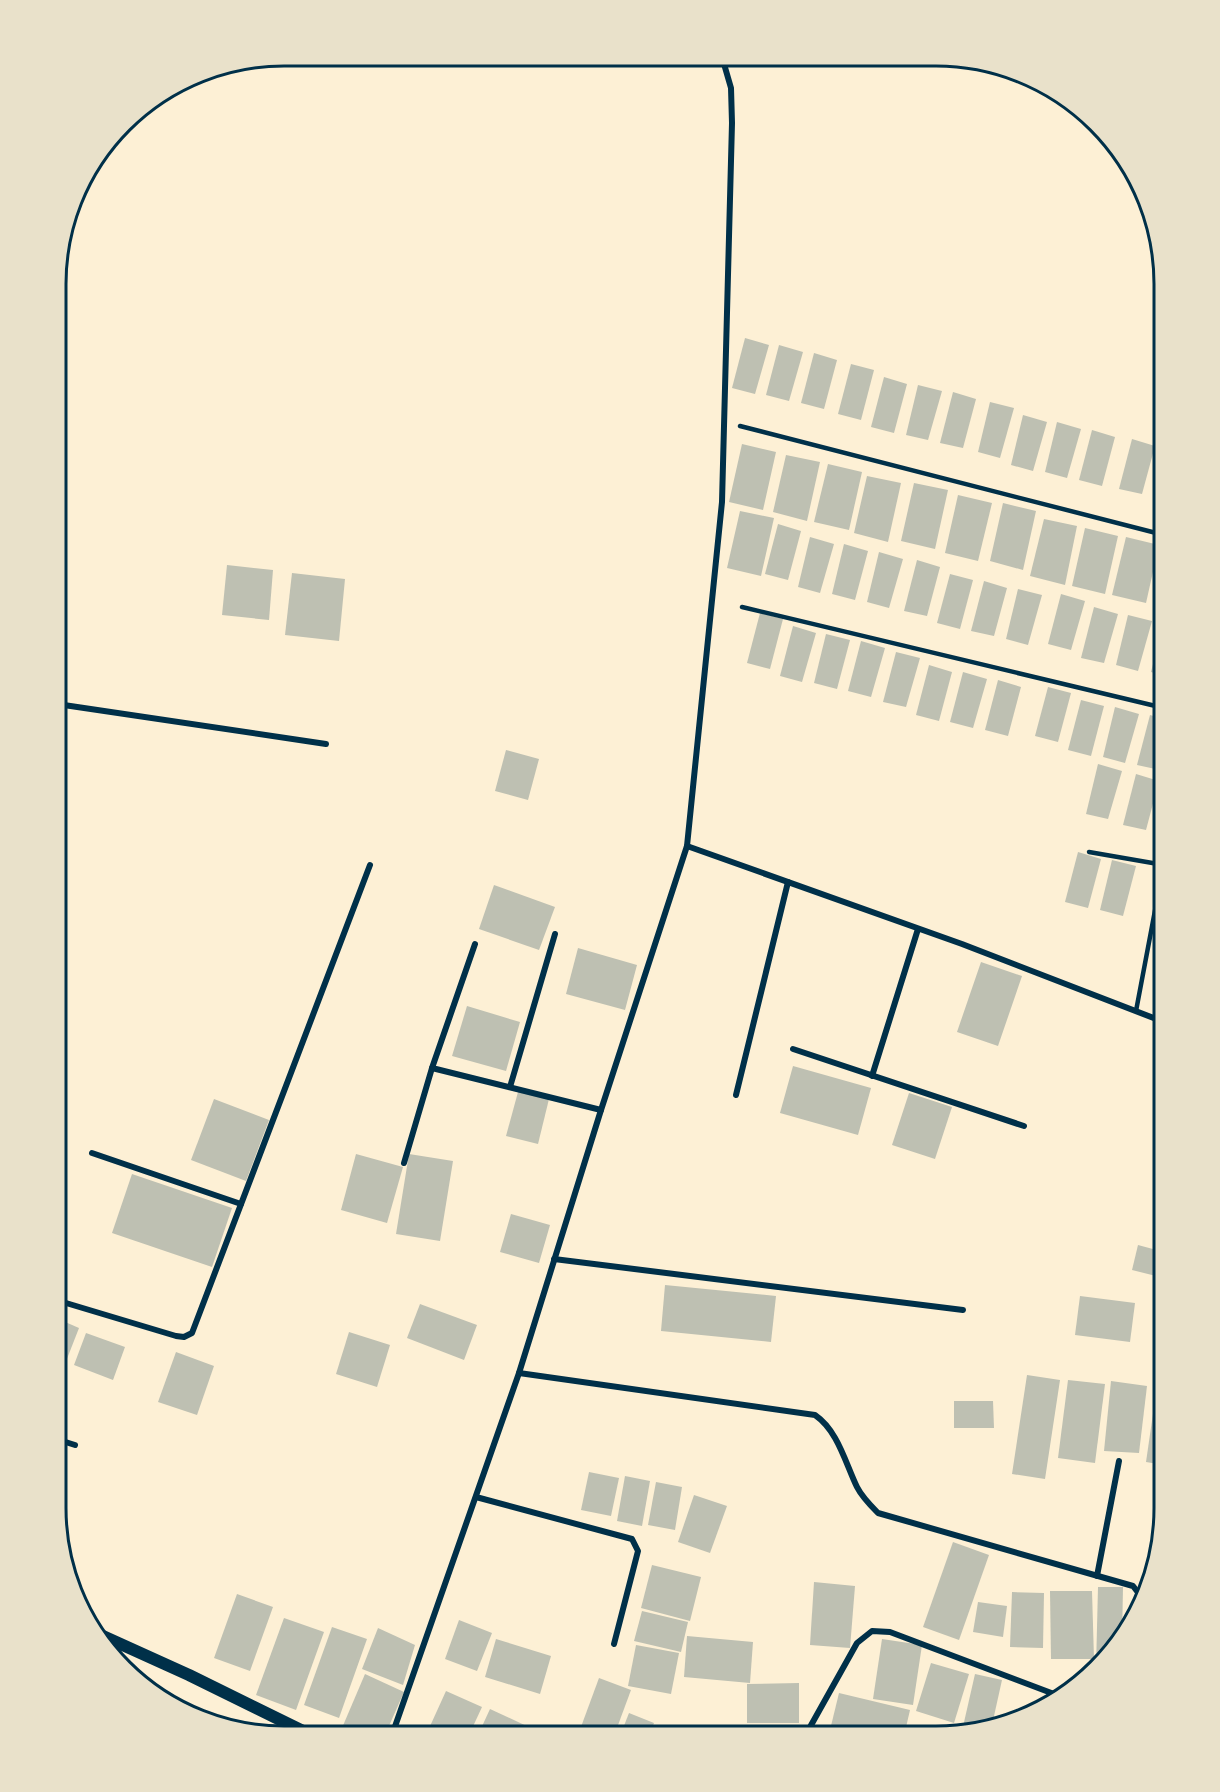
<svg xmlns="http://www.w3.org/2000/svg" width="1220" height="1792" font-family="'DejaVu Sans',sans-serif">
	<rect width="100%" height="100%" fill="#fdf0d5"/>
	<g fill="#bec0b2">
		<polygon points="745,338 769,345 755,394 732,388"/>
		<polygon points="779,345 803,352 789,401 766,395"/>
		<polygon points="814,353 837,360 824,409 801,403"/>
		<polygon points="851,364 874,370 861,420 838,414"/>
		<polygon points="884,377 907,384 894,433 871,427"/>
		<polygon points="918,385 942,391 928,440 906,435"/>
		<polygon points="953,392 976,399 963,448 940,443"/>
		<polygon points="990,402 1014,408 1000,458 978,452"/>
		<polygon points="1023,415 1047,422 1033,471 1011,465"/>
		<polygon points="1057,422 1081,429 1067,478 1045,472"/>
		<polygon points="1092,430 1115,437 1102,486 1079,480"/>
		<polygon points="1132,439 1155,446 1142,494 1119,489"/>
		<polygon points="742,444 776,452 763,510 729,502"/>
		<polygon points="1164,454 1164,499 1153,496"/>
		<polygon points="786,455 820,462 807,521 773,512"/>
		<polygon points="828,464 862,472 849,530 814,522"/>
		<polygon points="867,476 901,483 888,542 854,533"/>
		<polygon points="914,483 948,490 935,549 901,541"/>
		<polygon points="958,495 992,503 978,561 945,553"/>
		<polygon points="1003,503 1036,511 1023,570 990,561"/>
		<polygon points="740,511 774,518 761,576 727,568"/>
		<polygon points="1044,519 1077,526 1065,585 1030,576"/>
		<polygon points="778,524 801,531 788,580 765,574"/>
		<polygon points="1085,528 1118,536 1105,594 1072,586"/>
		<polygon points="810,537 834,544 820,593 798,587"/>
		<polygon points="1126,537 1159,545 1146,603 1112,595"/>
		<polygon points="844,544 868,551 855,600 832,594"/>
		<polygon points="879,552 903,559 889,608 867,602"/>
		<polygon points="917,560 940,567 927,616 904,611"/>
		<polygon points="227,565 273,570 269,620 222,615"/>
		<polygon points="292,573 345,579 339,641 285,635"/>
		<polygon points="950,574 973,580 960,629 937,623"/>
		<polygon points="984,581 1007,588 994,636 971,631"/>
		<polygon points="1018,589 1042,595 1028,645 1006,639"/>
		<polygon points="1061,594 1085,601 1071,650 1048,644"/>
		<polygon points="1094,607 1118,614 1104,663 1081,658"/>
		<polygon points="760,613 783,619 770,669 747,663"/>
		<polygon points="1128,615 1152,621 1138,671 1116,665"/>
		<polygon points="1164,620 1164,676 1151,672"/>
		<polygon points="793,626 816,633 802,682 780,676"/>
		<polygon points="826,634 850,640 837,689 814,683"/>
		<polygon points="861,641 885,648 871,697 848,691"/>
		<polygon points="896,652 920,658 906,707 883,702"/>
		<polygon points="929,665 952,672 939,721 916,715"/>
		<polygon points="963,672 987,679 973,728 950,722"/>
		<polygon points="998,680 1021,687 1008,736 985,730"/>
		<polygon points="1048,687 1071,693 1058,742 1035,736"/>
		<polygon points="1081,700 1104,706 1091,756 1068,750"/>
		<polygon points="1115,707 1139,714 1125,763 1103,757"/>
		<polygon points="1150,715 1164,719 1164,754 1160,770 1137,765"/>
		<polygon points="506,750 539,759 528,800 495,791"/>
		<polygon points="1098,764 1122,771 1108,819 1086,814"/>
		<polygon points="1136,774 1159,781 1146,830 1123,825"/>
		<polygon points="1078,852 1101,859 1088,908 1065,902"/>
		<polygon points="1112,860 1136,866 1123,916 1100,910"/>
		<polygon points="494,885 555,907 539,950 479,929"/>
		<polygon points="578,948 637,965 625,1010 566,994"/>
		<polygon points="981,962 1022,976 998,1046 957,1032"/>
		<polygon points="467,1006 520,1022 506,1071 452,1056"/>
		<polygon points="793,1066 871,1088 858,1135 780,1113"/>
		<polygon points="518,1092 549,1099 538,1144 506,1136"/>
		<polygon points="909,1093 952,1107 935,1159 892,1145"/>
		<polygon points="214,1099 269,1120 246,1181 191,1160"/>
		<polygon points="356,1154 403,1167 387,1223 341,1210"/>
		<polygon points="409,1154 453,1161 440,1241 396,1234"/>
		<polygon points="132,1174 232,1208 212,1267 112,1233"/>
		<polygon points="511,1214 550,1225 539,1263 500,1252"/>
		<polygon points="1138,1245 1164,1252 1164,1278 1132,1270"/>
		<polygon points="665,1285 776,1296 771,1342 661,1331"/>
		<polygon points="1080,1296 1135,1303 1130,1342 1075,1335"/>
		<polygon points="420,1304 477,1325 464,1360 407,1338"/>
		<polygon points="56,1318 79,1328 63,1369 56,1366"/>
		<polygon points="349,1332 390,1345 377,1387 336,1374"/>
		<polygon points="86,1333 125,1347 113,1380 74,1365"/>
		<polygon points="176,1352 214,1366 197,1415 158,1402"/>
		<polygon points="1027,1375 1060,1380 1045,1479 1012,1474"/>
		<polygon points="1068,1380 1105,1384 1095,1463 1058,1458"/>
		<polygon points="1111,1381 1147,1386 1139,1453 1104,1451"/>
		<polygon points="1155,1400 1164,1402 1164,1465 1146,1462"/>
		<polygon points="954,1401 993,1401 994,1428 954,1428"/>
		<polygon points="589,1472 619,1478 611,1516 581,1510"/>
		<polygon points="625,1476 650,1481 642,1526 617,1521"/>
		<polygon points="656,1482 682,1487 675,1530 648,1525"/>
		<polygon points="694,1495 727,1506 710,1553 678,1542"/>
		<polygon points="953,1542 989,1555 959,1640 923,1627"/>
		<polygon points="652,1565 701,1577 690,1621 641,1608"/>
		<polygon points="814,1582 855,1586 850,1648 810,1645"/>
		<polygon points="1098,1587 1123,1587 1122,1639 1118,1647 1096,1668"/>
		<polygon points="1050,1591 1092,1591 1094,1659 1051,1659"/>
		<polygon points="1012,1592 1044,1593 1043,1648 1010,1647"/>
		<polygon points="237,1594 273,1607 250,1671 214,1658"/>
		<polygon points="978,1602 1007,1606 1003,1637 973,1632"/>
		<polygon points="642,1611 688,1622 681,1652 634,1641"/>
		<polygon points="284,1618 324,1632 296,1710 256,1695"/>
		<polygon points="459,1620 492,1633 477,1671 445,1659"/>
		<polygon points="332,1627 367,1639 339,1718 304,1705"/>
		<polygon points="378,1628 415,1645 403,1685 362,1669"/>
		<polygon points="687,1636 753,1642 750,1683 684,1677"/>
		<polygon points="496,1639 551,1656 540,1694 485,1677"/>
		<polygon points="882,1639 922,1645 913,1705 873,1699"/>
		<polygon points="636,1645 679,1653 671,1694 628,1686"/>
		<polygon points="931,1663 969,1674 954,1723 916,1711"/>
		<polygon points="365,1674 404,1692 385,1735 339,1735"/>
		<polygon points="975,1674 1002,1680 992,1725 962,1731"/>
		<polygon points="599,1678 631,1690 614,1736 578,1735"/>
		<polygon points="799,1683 799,1723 747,1723 747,1684"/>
		<polygon points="446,1691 482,1707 469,1735 426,1735"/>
		<polygon points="839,1693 910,1710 904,1736 855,1736 830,1730"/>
		<polygon points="490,1709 533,1729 530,1735 478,1735"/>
		<polygon points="629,1713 654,1723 649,1736 620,1736"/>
		<polygon points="257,1727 279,1734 279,1735 254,1735"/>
	</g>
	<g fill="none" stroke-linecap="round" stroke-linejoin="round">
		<g stroke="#003049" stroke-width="4.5">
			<polyline points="740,426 1164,535"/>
			<polyline points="742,607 1164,708"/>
			<polyline points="1089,852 1164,865"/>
			<polyline points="1136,1011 1164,863"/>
		</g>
		<g stroke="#003049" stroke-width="6">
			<polyline points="57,704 326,744"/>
			<polyline points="687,846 962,944 1164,1022"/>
			<polyline points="475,944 432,1068 601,1110"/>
			<polyline points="793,1049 1024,1126"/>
			<polyline points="872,1076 918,929"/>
			<polyline points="510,1087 555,934"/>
			<polyline points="736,1095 788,882"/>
			<polyline points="92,1153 241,1204"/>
			<polyline points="404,1163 432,1068"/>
			<polyline points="554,1259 963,1310"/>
			<polyline points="56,1300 176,1336 184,1337 192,1333 370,865"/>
			<path d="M 519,1373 L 815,1415 C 838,1431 845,1462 857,1487 C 862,1497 870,1505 878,1513 L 1133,1586 L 1140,1595 L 1142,1605"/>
			<polyline points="1163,1400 1164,1395"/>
			<polyline points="56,1439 75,1445"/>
			<polyline points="476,1497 632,1539 638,1551 614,1644"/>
			<polyline points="1097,1576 1119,1461"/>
			<polyline points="392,1735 519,1373 601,1110 687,846 722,502 732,123 731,88 722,57"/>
			<polyline points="805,1736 857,1643 872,1631 890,1632 1062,1697"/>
		</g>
		<polyline stroke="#003049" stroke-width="12" points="94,1632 189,1675 311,1735"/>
	</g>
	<path d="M0 0H1220V1792H0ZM284 66H936A218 218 0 0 1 1154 284V1508A218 218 0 0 1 936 1726H284A218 218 0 0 1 66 1508V284A218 218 0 0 1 284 66Z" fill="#e9e1ca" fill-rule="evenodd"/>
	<path fill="none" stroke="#003049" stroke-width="3" d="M284 66H936A218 218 0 0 1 1154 284V1508A218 218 0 0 1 936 1726H284A218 218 0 0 1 66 1508V284A218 218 0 0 1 284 66Z"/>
</svg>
